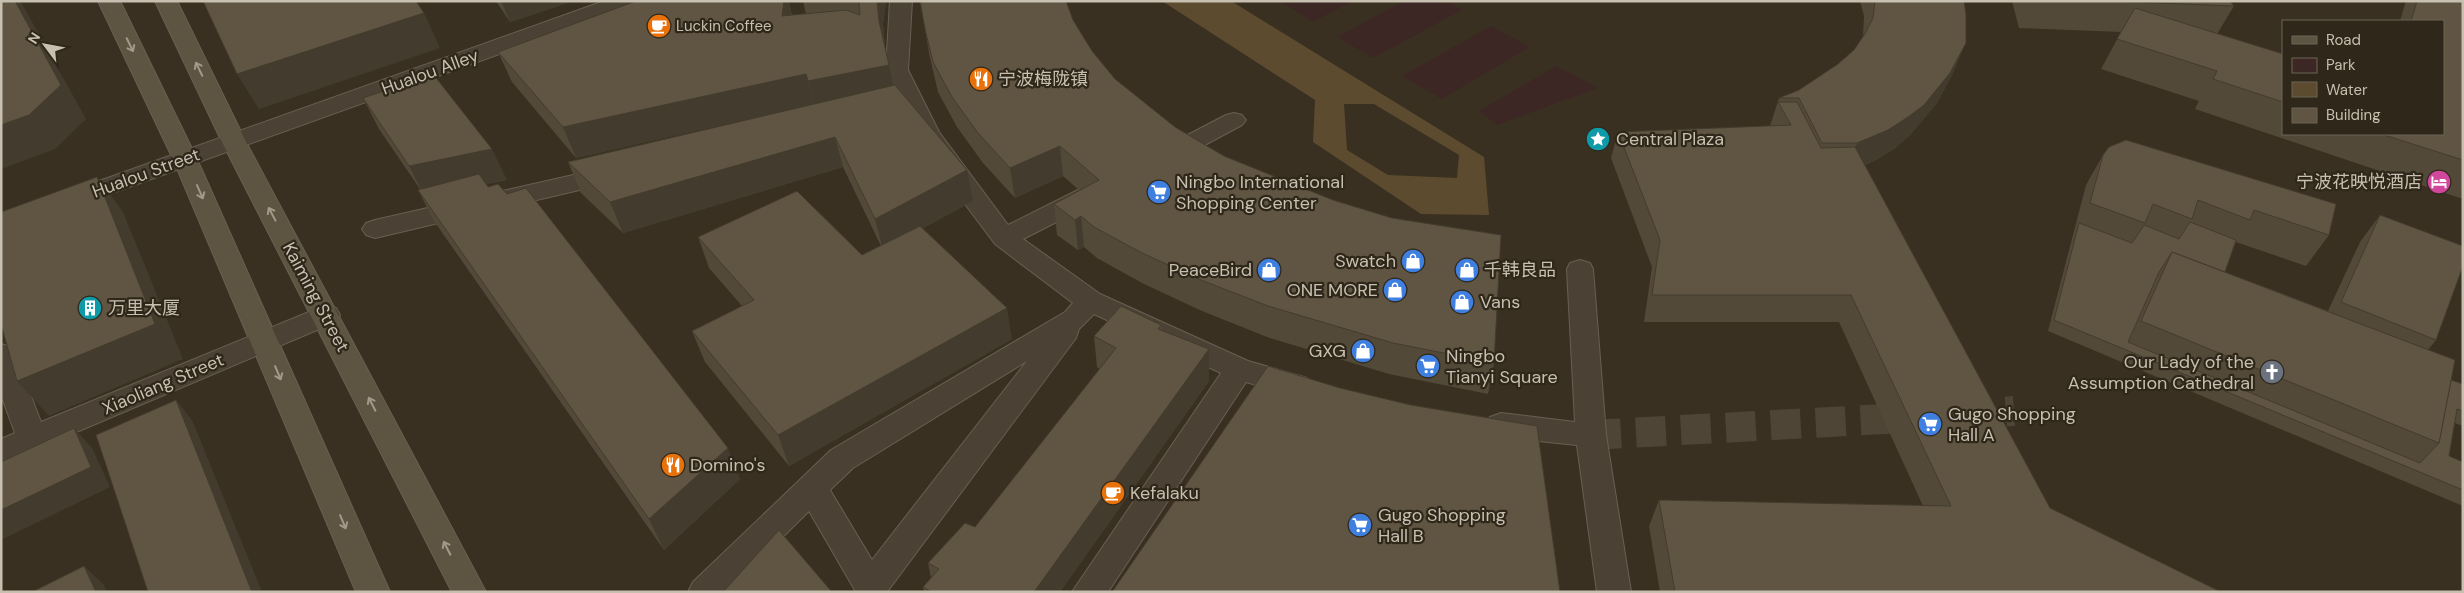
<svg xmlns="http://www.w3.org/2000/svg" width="2464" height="593" font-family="'DM Sans','Noto Sans SC',sans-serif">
	<rect width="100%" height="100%" fill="#3a3021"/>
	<g fill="#3d2725">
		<polygon points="1280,1 1353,1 1313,22"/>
		<polygon points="1404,1 1447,1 1462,10 1373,58 1337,37"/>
		<polygon points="1491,26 1530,47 1442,99 1402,76"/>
		<polygon points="1556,66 1598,88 1497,125 1479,111"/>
	</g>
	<path fill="#5c4b2f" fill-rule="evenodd" d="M 1162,1 L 1231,1 L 1484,157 L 1489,215 L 1421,214 L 1313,142 L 1315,100 ZM 1344,104 L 1374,104 L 1459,155 L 1457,178 L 1388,175 L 1347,150 Z"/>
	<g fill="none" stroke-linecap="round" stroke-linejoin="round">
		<g stroke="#4f4536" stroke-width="30" stroke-dasharray="30 15" stroke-linecap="butt">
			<polyline points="1961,415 2014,411"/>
			<polyline points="1591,435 1921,417"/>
		</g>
		<g stroke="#686052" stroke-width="2">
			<g id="street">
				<polygon points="604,1 635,1 633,6 1,233 1,216"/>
				<path d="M 890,1 L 912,1 L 908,70 L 939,132 L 1008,225 L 1078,190 L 1087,188 L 1096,190 L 1100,196 L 1096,202 L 1023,239 L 1100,294 L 1248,361 L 1307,378 L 1312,386 L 1307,394 L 1297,397 L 1246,382 L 1108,592 L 1072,592 L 1221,373 L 1094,314 L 1079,329 L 1076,338 L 887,592 L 856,592 L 809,511 L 727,592 L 688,592 L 693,582 L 831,450 L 1065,312 L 1073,303 L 995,244 L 941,172 L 915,132 L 886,70 ZM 1027,361 L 872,560 L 830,490 L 853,468 Z"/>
				<polygon points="1234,113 1242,115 1246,120 1242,125 1173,162 1164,165 1155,162 1152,157 1155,152 1226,115"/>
				<polygon points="613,166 622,168 625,174 622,180 375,238 366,235 362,229 366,223 375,220"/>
				<polygon points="1580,260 1590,263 1593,269 1606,435 1631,592 1597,592 1577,445 1501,437 1490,433 1486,425 1490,417 1501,413 1575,422 1567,269 1570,263"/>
				<polygon points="326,305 336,308 340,315 336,322 1,464 1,439 15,433 1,395 1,344 11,347 15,354 41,422"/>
			</g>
		</g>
		<g stroke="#686052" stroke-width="2">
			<g id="secondary">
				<polygon points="98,1 120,1 197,159 390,592 356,592 173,159"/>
				<polygon points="155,1 177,1 246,142 486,592 452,592 222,142"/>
			</g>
		</g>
		<use href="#street" fill="#4b4235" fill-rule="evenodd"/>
		<use href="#secondary" fill="#5e5442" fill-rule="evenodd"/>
	</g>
	<g fill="#534939">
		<polygon points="496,1 573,1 510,22"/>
		<polygon points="636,1 791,1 789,2 792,15 806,14 803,1 886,1 883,24 885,47 893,85 973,201 923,228 1012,339 789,466 705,362 692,331 742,306 709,268 698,237 862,255 881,246 843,167 623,233 581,193 568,162 814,104 576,158 512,82 498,52"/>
		<polygon points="920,1 1073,20 1092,51 1115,79 1175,127 1494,363 1488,394 1389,374 1267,337 1202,311 1144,284 1097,258 1084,247 1078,250 1057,235 1054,204 1079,190 1063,176 1015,198 983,163 957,127 938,92 930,58"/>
		<polygon points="1860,1 1964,1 1953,73 1937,103 1910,135 1895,148 1876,160 1865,165 2050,508 2221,592 1660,592 1649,526 1659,500 1923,506 1839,322 1644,322 1652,267 1611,158 1618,132 1770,126 1779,98 1799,90 1838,64 1854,50 1863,37 1864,16"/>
		<polygon points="2012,1 2230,1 2234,6 2217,34 2283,54 2283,134 2443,134 2443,21 2400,21 2406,1 2463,1 2463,199 2195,109 2199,101 2101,69 2121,32 2019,28"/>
		<polygon points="363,98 507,180 486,184 740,479 664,550 434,221 418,190 420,189 379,129"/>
		<polygon points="2103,155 2329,235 2306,266 2236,242 2225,272 2328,311 2360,242 2380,215 2436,340 2428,350 2451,380 2463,384 2463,426 2455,423 2449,456 2463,462 2463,506 2048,331 2086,185"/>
		<polygon points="1161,325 1162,330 1209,381 1060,592 924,592 923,587 931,578 928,563 975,527 1100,369 1097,367 1094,336"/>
	</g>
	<g fill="#433c2e">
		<polygon points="15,1 20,1 22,4 86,119 55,149 1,169 1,125"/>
		<polygon points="501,1 573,1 510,22"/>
		<polygon points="752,1 791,1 789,2 793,20 790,46"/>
		<polygon points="877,1 886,1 883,24 885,51 879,21"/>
		<polygon points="424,13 440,48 259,109 237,74"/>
		<polygon points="1966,43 1953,73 1937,103 1910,135 1895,148 1876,160 1845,174 1857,143"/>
		<polygon points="889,65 895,95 816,111 808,81"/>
		<polygon points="806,74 814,104 576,158 563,127"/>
		<polygon points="835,137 843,167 623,233 610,202"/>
		<polygon points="1060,146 1063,176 1015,198 1010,168"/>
		<polygon points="492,149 507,180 425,197 409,166"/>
		<polygon points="967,170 973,201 883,250 875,219"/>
		<polygon points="97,177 123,212 183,359 49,416 17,381"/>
		<polygon points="1081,216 1084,247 1078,250 1075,220"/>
		<polygon points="1007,308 1012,339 789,466 778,435"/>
		<polygon points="1209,349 1209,381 1060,592 1034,592"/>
		<polygon points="176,400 192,420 262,592 252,592"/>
		<polygon points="74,428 92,448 110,487 1,540 1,510"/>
		<polygon points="728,448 740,479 664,550 649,519"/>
		<polygon points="84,566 104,585 107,592 96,592"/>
	</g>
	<g fill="#605542" stroke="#433c2e">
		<polygon points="1,1 15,1 61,85 29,115 1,125"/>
		<polygon points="203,1 416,1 424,13 237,74"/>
		<polygon points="636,1 784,1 782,16 846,10 860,15 859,1 877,1 879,21 889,65 808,81 806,74 563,127 498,52"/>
		<polygon points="920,1 1066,1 1073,20 1092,51 1115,79 1175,127 1224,156 1333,200 1392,218 1501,235 1494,363 1393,343 1268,306 1201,280 1142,253 1094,227 1081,216 1075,220 1054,204 1099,180 1060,146 1010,168 978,133 952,97 933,62 925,29"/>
		<polygon points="1875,1 1964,1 1966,15 1966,43 1950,73 1924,105 1908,117 1888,130 1857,143 1822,143 1799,98 1779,98 1799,90 1838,64 1854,50 1866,32 1873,18"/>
		<polygon points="2108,1 2230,1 2234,6"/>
		<polygon points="2417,1 2463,1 2463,160 2381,134 2443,134 2443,21 2411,21"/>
		<polygon points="2135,8 2283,54 2283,102 2213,79 2217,71 2117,39"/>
		<polygon points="433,74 492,149 409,166 363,98"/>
		<polygon points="895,85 967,170 875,219 835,137 610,202 568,162"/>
		<polygon points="1778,102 1797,102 1821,148 1855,147 2050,508 2221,592 1675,592 1659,500 1951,506 1851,295 1652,295 1660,240 1618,132 1791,125"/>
		<polygon points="2126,140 2336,204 2329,235 2254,210 2250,220 2198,200 2192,219 2153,204 2145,223 2090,203 2103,155 2109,147"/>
		<polygon points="479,174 488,187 498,184 507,194 526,188 728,448 649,519 418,190"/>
		<polygon points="97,177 155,324 17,381 1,324 1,212"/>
		<polygon points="797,191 862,255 920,226 1007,308 778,435 692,331 754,300 698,237"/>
		<polygon points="2380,215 2463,246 2463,266 2436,340 2341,302"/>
		<polygon points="2190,222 2236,240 2225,272 2172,252 2159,272 2128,342 2420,463 2439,443 2451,380 2463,384 2463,411 2457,409 2449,456 2463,462 2463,490 2054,320 2079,223 2132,243 2144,225 2179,239"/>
		<polygon points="2172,252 2455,360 2439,443 2141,321"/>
		<polygon points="1121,306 1161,325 1158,329 1209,349 1034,592 932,592 923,587 939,569 928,563 965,523 975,527 1116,348 1094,336"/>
		<polygon points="1268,366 1340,388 1411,405 1537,426 1560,592 1112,592"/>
		<polygon points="176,400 252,592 148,592 96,435"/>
		<polygon points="74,428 91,467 1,510 1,462"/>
		<polygon points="779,530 832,592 723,592"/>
		<polygon points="84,566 96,592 32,592"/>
	</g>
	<defs><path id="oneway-shaft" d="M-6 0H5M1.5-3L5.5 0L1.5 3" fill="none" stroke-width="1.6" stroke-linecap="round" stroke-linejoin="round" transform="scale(1.25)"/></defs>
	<g stroke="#a29a89">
		<use href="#oneway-shaft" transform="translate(130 45) rotate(64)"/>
		<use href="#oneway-shaft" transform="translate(199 69) rotate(-116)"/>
		<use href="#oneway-shaft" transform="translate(200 192) rotate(66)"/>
		<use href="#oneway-shaft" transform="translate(272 214) rotate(-118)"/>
		<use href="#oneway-shaft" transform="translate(278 373) rotate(67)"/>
		<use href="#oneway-shaft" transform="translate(372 404) rotate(-117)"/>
		<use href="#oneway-shaft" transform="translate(343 522) rotate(67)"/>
		<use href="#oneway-shaft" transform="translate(447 548) rotate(-117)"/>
	</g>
	<defs>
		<g id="cafe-disc" transform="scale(1.25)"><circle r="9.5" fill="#e8710a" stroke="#2f271a"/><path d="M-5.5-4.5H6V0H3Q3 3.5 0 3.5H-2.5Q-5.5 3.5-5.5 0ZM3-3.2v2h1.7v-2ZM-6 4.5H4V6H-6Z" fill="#fff"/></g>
		<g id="restaurant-disc" transform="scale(1.25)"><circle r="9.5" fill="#e8710a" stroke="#2f271a"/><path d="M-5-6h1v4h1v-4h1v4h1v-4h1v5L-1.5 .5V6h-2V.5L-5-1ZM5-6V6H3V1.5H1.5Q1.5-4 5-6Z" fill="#fff"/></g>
		<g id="sight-disc" transform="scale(1.25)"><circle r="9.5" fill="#0f9aa8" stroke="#2f271a"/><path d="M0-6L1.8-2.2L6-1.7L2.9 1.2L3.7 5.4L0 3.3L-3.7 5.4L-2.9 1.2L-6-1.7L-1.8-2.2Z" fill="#fff"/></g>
		<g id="hotel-disc" transform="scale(1.25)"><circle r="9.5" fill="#d1479c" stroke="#2f271a"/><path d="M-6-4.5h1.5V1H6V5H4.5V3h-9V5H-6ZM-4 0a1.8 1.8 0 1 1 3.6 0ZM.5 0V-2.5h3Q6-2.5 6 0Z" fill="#fff"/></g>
		<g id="supermarket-disc" transform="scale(1.25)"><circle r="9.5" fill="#3f7fe0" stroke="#2f271a"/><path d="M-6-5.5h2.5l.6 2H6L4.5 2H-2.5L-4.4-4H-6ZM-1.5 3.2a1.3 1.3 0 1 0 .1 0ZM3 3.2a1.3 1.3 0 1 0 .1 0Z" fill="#fff"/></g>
		<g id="shop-disc" transform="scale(1.25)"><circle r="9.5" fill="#3f7fe0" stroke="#2f271a"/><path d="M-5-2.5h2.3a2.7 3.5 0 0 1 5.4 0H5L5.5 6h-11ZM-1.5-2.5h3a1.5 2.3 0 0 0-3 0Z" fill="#fff"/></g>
		<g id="building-disc" transform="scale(1.25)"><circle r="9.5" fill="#0f9aa8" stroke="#2f271a"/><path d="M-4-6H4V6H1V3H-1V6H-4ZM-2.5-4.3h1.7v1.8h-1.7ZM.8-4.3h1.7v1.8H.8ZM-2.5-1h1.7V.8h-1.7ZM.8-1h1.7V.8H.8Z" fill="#fff"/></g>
		<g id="church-disc" transform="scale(1.25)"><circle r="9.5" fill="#6b7280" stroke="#2f271a"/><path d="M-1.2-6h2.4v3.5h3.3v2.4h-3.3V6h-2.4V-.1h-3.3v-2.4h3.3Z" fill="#fff"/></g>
	</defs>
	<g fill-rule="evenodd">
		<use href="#cafe-disc" x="659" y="26"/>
		<use href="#restaurant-disc" x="981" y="79"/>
		<use href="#sight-disc" x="1598" y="139"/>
		<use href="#hotel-disc" x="2439" y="182"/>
		<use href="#supermarket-disc" x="1159" y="192"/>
		<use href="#shop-disc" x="1413" y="261"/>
		<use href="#shop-disc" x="1269" y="270"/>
		<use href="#shop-disc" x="1467" y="270"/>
		<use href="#shop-disc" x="1395" y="290"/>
		<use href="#shop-disc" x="1462" y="302"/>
		<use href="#building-disc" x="90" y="308"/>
		<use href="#shop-disc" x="1363" y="351"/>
		<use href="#supermarket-disc" x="1428" y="366"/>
		<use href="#church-disc" x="2272" y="372"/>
		<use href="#supermarket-disc" x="1930" y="424"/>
		<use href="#restaurant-disc" x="673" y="465"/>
		<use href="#cafe-disc" x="1113" y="493"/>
		<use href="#supermarket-disc" x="1360" y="525"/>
	</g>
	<g text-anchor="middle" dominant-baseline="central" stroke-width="4.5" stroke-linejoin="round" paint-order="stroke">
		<g font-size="15" fill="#c7bfaf" stroke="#2f271a" text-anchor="start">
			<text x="676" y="26">Luckin Coffee</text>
		</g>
		<g font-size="18" fill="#c7bfaf" stroke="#2f271a">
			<text transform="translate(430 72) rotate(-20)">Hualou Alley</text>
			<text transform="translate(146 173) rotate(-20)">Hualou Street</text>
			<text transform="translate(316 297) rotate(62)">Kaiming Street</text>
			<text transform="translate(163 384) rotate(-23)">Xiaoliang Street</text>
		</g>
		<g font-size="18" fill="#c7bfaf" stroke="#2f271a" text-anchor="start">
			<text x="998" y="79">宁波梅陇镇</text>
			<text x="1616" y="139">Central Plaza</text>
			<text x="1176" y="182">Ningbo International<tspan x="1176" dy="21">Shopping Center</tspan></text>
			<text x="2422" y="182" text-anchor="end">宁波花映悦酒店</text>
			<text x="1396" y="261" text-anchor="end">Swatch</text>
			<text x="1252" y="270" text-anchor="end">PeaceBird</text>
			<text x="1484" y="270">千韩良品</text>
			<text x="1378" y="290" text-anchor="end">ONE MORE</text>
			<text x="1480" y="302">Vans</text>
			<text x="108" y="308">万里大厦</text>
			<text x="1346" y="351" text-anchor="end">GXG</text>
			<text x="1446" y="356">Ningbo<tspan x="1446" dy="21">Tianyi Square</tspan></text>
			<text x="2254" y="362" text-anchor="end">Our Lady of the<tspan x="2254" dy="21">Assumption Cathedral</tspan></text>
			<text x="1948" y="414">Gugo Shopping<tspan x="1948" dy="21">Hall A</tspan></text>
			<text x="690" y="465">Domino's</text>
			<text x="1130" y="493">Kefalaku</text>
			<text x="1378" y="515">Gugo Shopping<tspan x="1378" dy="21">Hall B</tspan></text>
		</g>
	</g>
	<rect width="2464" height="593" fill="none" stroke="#c7bfaf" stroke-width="5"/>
	<rect x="2282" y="20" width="162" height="115" fill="#2f271a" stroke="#6c6456"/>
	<rect x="2292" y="36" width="25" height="8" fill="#5e5442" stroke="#6c6456"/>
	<text x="2326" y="45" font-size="15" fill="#c7bfaf">Road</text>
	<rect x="2292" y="58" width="25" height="15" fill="#3d2725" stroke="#6c6456"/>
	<text x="2326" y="70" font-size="15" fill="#c7bfaf">Park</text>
	<rect x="2292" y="82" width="25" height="15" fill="#5c4b2f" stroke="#6c6456"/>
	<text x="2326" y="95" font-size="15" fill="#c7bfaf">Water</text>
	<rect x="2292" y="108" width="25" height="15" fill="#605542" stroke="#6c6456"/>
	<text x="2326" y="120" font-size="15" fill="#c7bfaf">Building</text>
	<g transform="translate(45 45) rotate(302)" stroke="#2f271a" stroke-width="4" paint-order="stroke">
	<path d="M0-4L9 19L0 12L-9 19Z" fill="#c7bfaf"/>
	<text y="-8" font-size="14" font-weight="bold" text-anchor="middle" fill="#c7bfaf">N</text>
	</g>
</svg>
